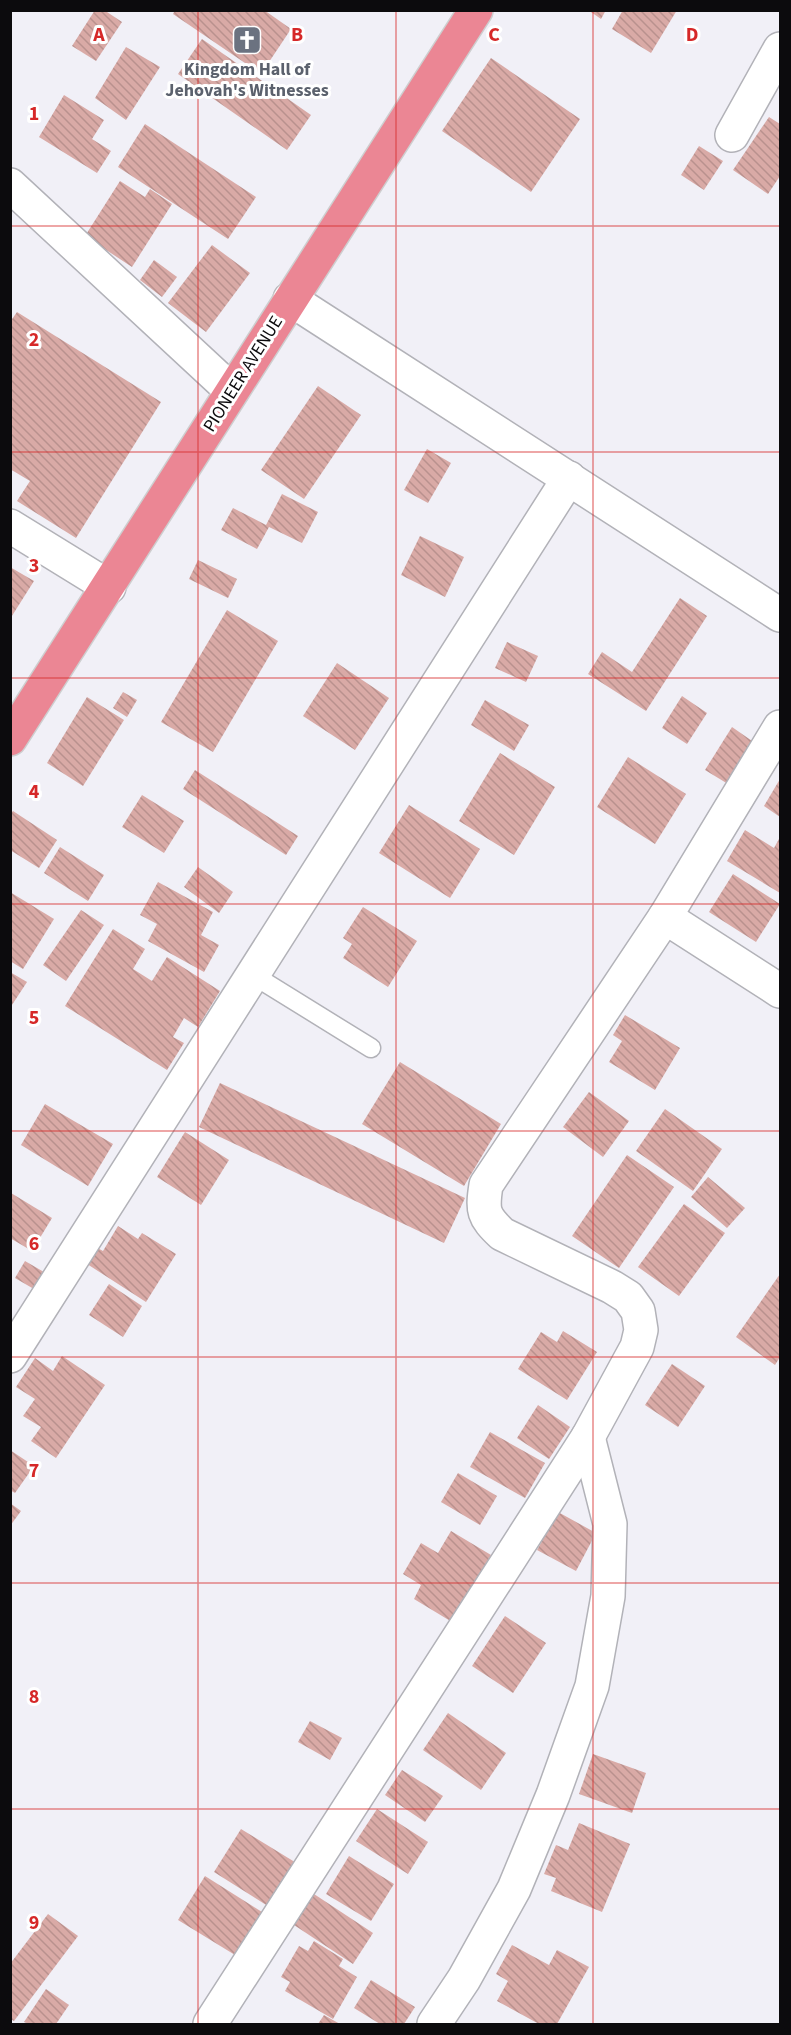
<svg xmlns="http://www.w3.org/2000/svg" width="791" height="2035" font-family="'Source Sans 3',sans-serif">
	<defs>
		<pattern id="building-back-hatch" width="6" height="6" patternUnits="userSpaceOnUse" patternTransform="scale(1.5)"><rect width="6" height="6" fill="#d9aaa6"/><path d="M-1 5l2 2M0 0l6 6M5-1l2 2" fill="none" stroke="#b9918e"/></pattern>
	</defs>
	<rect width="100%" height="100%" fill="#f1f0f7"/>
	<g fill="url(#building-back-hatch)">
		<polygon points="95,10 104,10 122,22 96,61 72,46"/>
		<polygon points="175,10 264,10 291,29 261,74 173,14"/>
		<polygon points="588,10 606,10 601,19"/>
		<polygon points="623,10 677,10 651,53 612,29"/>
		<polygon points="202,39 311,115 287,150 178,74"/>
		<polygon points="126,47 160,67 126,120 95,98"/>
		<polygon points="491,58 580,119 531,192 442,131"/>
		<polygon points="64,95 104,120 92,139 111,151 97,173 39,137"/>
		<polygon points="769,117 780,124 780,176 768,194 733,170"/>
		<polygon points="145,124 256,197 228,239 118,167"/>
		<polygon points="699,146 723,161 704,190 681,175"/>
		<polygon points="120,181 145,197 150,189 172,204 132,267 85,236"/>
		<polygon points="212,245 250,273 206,332 168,303"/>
		<polygon points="154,260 177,277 162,297 140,280"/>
		<polygon points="17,312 161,402 76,538 17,501 30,481 10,469 10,322"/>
		<polygon points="318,386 361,415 304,499 261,470"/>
		<polygon points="427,449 451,463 428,503 404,490"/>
		<polygon points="282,494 318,512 302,543 269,527 257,549 221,530 233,508 266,525"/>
		<polygon points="420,536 464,557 445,597 401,575"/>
		<polygon points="198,560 237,579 228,598 189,579"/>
		<polygon points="10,567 34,581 10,619"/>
		<polygon points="680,598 707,616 646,711 588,674 602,652 632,672"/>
		<polygon points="227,610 278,641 213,752 161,722"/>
		<polygon points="507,642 538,656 526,682 495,668"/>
		<polygon points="337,663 389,698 355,750 303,716"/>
		<polygon points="123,692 137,700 127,717 113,708"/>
		<polygon points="682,696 707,713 687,744 662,728"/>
		<polygon points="87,697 124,720 83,786 47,763"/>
		<polygon points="485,700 529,725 514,751 471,725"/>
		<polygon points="732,727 755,743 728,784 705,770"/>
		<polygon points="500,753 555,787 514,855 459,821"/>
		<polygon points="628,757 686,794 655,844 597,807"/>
		<polygon points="195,770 298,836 286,855 183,789"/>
		<polygon points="780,779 780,817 764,806"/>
		<polygon points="142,795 184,821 164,853 122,827"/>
		<polygon points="409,805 480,849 450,898 379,853"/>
		<polygon points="13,811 57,840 39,868 10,850 10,814"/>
		<polygon points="745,830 774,848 780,837 780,893 727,861"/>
		<polygon points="60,847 104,875 88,901 44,873"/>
		<polygon points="198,867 233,892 219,913 184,887"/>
		<polygon points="733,874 780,904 756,942 709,912"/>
		<polygon points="158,882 213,912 201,935 219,945 204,972 148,941 157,924 140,915"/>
		<polygon points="10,892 54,919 23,969 10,961"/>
		<polygon points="363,907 417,941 388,987 343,958 352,944 343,938"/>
		<polygon points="81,910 104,925 66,981 43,965"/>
		<polygon points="113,929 145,949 133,969 152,981 167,957 220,991 198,1027 184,1018 173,1037 184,1043 167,1070 65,1006"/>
		<polygon points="10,972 27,982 10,1008"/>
		<polygon points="625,1015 680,1048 655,1090 609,1062 622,1041 613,1035"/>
		<polygon points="400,1062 501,1124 464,1186 362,1124"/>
		<polygon points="220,1083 465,1198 444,1243 199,1127"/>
		<polygon points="589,1092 629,1121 603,1157 563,1127"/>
		<polygon points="45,1104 113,1144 88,1186 21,1145"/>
		<polygon points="665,1109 722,1149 693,1191 636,1151"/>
		<polygon points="185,1132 229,1160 201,1205 157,1177"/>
		<polygon points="627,1155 674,1187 619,1268 572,1236"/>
		<polygon points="708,1177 745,1208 727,1228 691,1197"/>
		<polygon points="11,1193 52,1218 32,1251 10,1238"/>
		<polygon points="684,1204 725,1233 679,1296 638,1267"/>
		<polygon points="118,1226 138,1239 142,1233 176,1254 146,1302 84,1262 94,1246 103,1251"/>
		<polygon points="25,1261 49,1275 39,1292 15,1278"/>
		<polygon points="780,1274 780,1357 775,1365 736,1337"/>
		<polygon points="109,1284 142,1306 123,1337 89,1315"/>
		<polygon points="563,1331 597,1352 567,1400 518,1369 541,1332 557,1342"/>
		<polygon points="62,1356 105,1385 56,1458 31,1441 41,1427 23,1416 35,1399 16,1387 35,1358 53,1371"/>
		<polygon points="672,1364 705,1386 678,1427 645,1405"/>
		<polygon points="538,1405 570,1427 549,1459 517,1438"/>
		<polygon points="490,1432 545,1463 525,1498 470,1467"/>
		<polygon points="10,1450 34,1466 15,1493 10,1490"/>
		<polygon points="458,1473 497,1496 480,1525 441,1502"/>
		<polygon points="10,1503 21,1511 10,1526"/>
		<polygon points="558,1512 596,1533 576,1571 537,1550"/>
		<polygon points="451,1531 491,1555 452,1622 414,1599 421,1585 403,1574 421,1543 438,1553"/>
		<polygon points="505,1616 546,1643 513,1693 472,1666"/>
		<polygon points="448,1713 506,1753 481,1790 423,1750"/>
		<polygon points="310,1721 342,1738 330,1760 298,1742"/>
		<polygon points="593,1754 646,1773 632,1813 579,1794"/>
		<polygon points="402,1770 443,1796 425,1822 385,1795"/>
		<polygon points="377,1809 428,1842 408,1874 356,1841"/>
		<polygon points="579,1823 630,1844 602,1912 551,1891 556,1878 544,1874 556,1845 568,1850"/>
		<polygon points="241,1829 298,1864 271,1908 214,1872"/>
		<polygon points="349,1856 394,1884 371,1921 326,1894"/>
		<polygon points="205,1876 262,1912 235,1955 178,1920"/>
		<polygon points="314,1894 373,1933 353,1964 294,1925"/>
		<polygon points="48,1914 78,1936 14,2021 10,2019 10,1964"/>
		<polygon points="314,1941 343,1959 339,1966 357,1977 333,2019 285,1991 290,1982 281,1977 299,1946 308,1951"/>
		<polygon points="512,1945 549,1965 557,1950 589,1967 557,2024 539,2024 497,2001 508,1981 496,1974"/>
		<polygon points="371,1980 415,2007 404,2024 380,2024 354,2008"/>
		<polygon points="46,1989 69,2005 56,2024 29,2024 24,2022"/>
		<polygon points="324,2015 340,2024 318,2024"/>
	</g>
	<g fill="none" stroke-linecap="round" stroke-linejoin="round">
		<g stroke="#b2b2b8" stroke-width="21">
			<polyline id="service" points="253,975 371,1048"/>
		</g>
		<g stroke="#b2b2b8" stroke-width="36">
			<g id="minor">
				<polyline points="732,135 780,49"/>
				<polyline points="10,185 232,391"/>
				<polyline points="290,299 780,615"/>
				<polyline points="10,526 109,587"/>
				<polyline points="665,917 780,991"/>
				<polyline points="10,1356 569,478"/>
				<path d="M 210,2024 L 588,1437 L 637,1347 L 641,1330 L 638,1311 L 628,1297 L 612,1287 L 502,1234 C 483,1216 482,1211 486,1185 L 665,917 L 780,727"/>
				<polyline points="434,2024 464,1979 514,1889 553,1795 592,1686 608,1596 610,1524 588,1437"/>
			</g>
		</g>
		<g stroke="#cececf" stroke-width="36">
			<polyline id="trunk" points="10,739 476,10"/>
		</g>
		<use href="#service" stroke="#fff" stroke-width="18"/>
		<use href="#minor" stroke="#fff" stroke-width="33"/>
		<use href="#trunk" stroke="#eb8694" stroke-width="33"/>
	</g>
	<path fill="none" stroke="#d62828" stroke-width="1.5" stroke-opacity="0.55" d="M 198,10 L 198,2024M 396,10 L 396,2024M 593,10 L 593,2024M 10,226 L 780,226M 10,452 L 780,452M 10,678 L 780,678M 10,904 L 780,904M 10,1131 L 780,1131M 10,1357 L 780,1357M 10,1583 L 780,1583M 10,1809 L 780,1809"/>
	<defs>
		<g id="church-square" transform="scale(1.5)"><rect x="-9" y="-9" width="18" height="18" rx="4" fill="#6b7280" stroke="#fff"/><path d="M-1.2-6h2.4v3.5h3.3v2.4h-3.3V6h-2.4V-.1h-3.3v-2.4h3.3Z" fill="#fff"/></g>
	</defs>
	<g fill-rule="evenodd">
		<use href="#church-square" x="247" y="40"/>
	</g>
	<g text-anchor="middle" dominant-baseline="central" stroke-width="6" stroke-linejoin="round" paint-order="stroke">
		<g font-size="18" font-weight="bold" fill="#5b616d" stroke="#fff">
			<text x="247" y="69">Kingdom Hall of<tspan x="247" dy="21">Jehovah's Witnesses</tspan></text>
		</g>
		<g font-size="18" fill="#0c0b0d" stroke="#fff">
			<text transform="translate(243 374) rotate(-58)">PIONEER AVENUE</text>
		</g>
	</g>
	<g font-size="20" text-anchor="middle" font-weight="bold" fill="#d62828" stroke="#fff" stroke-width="6" stroke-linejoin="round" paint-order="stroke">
		<text x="99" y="41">A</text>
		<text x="297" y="41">B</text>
		<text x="494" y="41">C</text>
		<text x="692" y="41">D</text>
		<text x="34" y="120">1</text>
		<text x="34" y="346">2</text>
		<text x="34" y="572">3</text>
		<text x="34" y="798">4</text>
		<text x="34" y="1024">5</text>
		<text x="34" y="1250">6</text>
		<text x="34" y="1477">7</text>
		<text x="34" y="1703">8</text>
		<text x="34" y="1929">9</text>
	</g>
	<rect width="791" height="2035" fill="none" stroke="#0c0b0d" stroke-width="24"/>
</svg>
